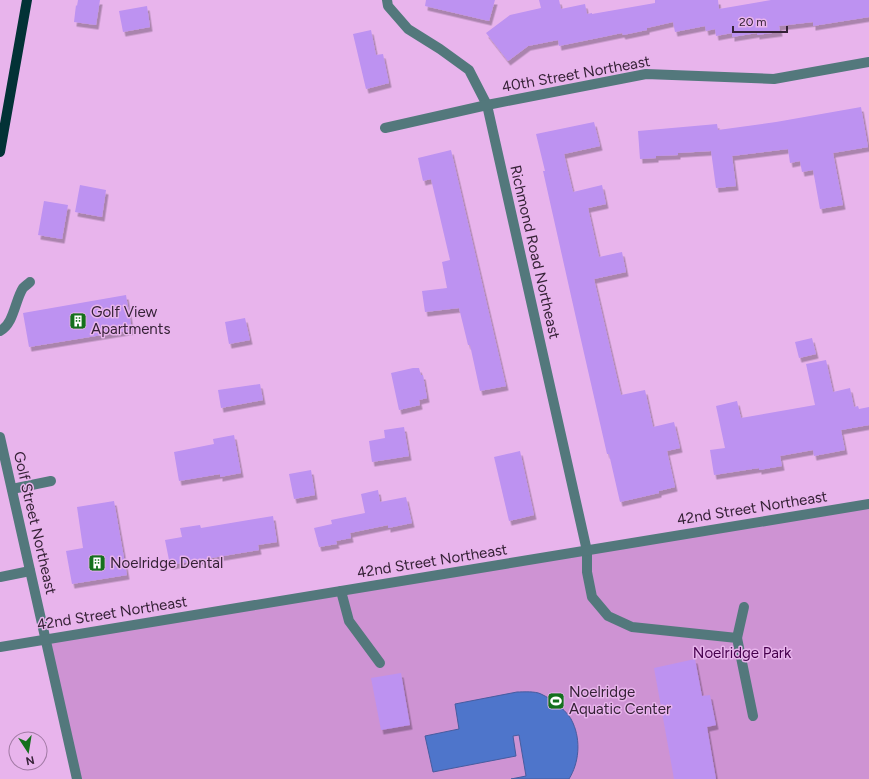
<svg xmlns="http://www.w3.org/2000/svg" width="869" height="779" font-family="Figtree,sans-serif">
	<defs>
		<filter id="shadow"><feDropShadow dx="2.5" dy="4.5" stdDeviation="0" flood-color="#0004"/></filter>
	</defs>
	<rect width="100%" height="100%" fill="#e8b4ec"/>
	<polygon fill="#ce93d3" points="869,504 869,779 77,779 46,639"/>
	<path fill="#4e75cb" stroke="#475c9f" d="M 517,692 C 524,692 535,691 541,694 C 552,699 569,712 573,723 C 581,741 579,763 569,779 L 511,779 L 526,776 L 519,735 L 513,736 L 516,756 L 433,772 L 425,736 L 459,729 L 455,704 Z"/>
	<g fill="#bd92f1" filter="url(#shadow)">
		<polygon points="78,0 100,0 96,25 74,22 76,5 77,6"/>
		<polygon points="426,0 495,0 489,21 425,6"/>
		<polygon points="539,0 559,0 561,9 585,4 587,14 592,13 592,14 655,3 655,0 718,0 719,9 771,0 869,0 869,17 813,26 813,22 779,26 780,32 757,35 757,33 732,37 732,33 716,36 715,29 706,31 705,26 675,32 673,22 647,28 647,30 623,35 622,33 559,46 558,40 528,46 508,61 486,33 510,15 541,8"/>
		<polygon points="147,6 150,27 123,32 119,11"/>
		<polygon points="371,30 376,55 383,54 389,83 366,89 353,34"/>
		<polygon points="861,107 868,147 833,153 843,205 820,209 813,170 802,172 800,161 790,163 788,149 732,156 736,186 716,188 711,151 678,153 678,155 656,156 656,158 640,159 638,131 717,124 718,130 776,122"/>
		<polygon points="594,122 600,146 564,154 573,192 602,185 606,204 588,208 599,257 622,252 626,272 594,279 621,395 645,390 653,427 674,422 680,448 667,451 675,487 659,491 659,493 620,502 609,454 607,454 576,318 543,171 545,171 536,134"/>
		<polygon points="451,150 506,386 480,391 470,345 468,345 459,308 425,312 422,291 447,288 442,262 450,260 431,179 423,181 418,158"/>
		<polygon points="80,185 106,190 102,217 75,212"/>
		<polygon points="44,201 68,205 62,239 38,235"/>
		<polygon points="126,295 132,330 29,347 23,313"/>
		<polygon points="245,318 250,340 229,344 225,322"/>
		<polygon points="812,338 816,354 799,358 795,342"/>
		<polygon points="826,360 833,392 850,388 854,407 858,406 859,409 869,407 869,425 841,430 845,450 814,456 813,450 780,456 782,466 759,470 759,468 714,475 710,450 725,448 716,406 737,401 741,418 815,405 806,364"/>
		<polygon points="413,368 419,368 421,375 423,375 427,398 419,400 420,405 399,410 391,373"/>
		<polygon points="260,384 263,400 221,408 218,390"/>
		<polygon points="404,427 409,456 372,462 369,441 385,438 384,430"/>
		<polygon points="234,435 241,473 220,477 220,474 179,481 174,452 214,444 213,439"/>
		<polygon points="520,451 534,515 509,521 494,457"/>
		<polygon points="311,470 315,495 294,499 289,474"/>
		<polygon points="378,490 380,502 406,497 412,523 388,528 388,525 350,533 351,538 336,541 337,544 319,547 314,528 332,524 331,520 365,513 361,494"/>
		<polygon points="114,501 127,575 72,584 66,551 83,548 77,507"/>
		<polygon points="273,516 277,542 258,545 259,550 170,565 165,540 182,537 180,528 200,525 201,528"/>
		<polygon points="695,659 702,696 710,695 716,725 707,727 716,779 674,779 654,668"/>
		<polygon points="401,673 410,725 381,730 371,678"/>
	</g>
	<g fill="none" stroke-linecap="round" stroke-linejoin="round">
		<g stroke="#53787c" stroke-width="10">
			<polyline points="387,0 388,6 408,29 440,49 469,70 487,105 587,551 587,572 592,597 608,616 632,627 737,638 753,716"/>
			<polyline points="385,128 487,105 646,74 774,79 869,62"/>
			<path d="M 0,331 C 14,324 15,300 23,288 C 25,286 28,284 30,282"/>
			<polyline points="0,437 77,779"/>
			<polyline points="12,489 51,481"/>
			<polyline points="0,577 30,571"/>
			<polyline points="341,591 349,621 380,663"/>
			<polyline points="737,638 744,607"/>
			<polyline points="0,647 869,504"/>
		</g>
		<polyline stroke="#023236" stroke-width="10" points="0,152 27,0"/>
	</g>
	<defs>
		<g id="building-square" transform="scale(0.9)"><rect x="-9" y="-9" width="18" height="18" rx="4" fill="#14701d" stroke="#e8b4ec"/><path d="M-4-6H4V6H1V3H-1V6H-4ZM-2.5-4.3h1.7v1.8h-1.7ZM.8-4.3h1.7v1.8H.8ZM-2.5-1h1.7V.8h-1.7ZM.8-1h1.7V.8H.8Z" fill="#fff"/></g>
		<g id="stadium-square" transform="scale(0.9)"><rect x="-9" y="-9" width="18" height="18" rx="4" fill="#14701d" stroke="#e8b4ec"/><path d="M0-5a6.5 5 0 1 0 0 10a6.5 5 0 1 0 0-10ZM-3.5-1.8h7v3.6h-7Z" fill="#fff"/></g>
	</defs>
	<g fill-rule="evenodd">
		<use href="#building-square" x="78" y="321"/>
		<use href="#building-square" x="97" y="563"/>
		<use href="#stadium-square" x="556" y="701"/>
	</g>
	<g text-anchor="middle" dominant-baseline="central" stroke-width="3" stroke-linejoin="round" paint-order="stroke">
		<g font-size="15" fill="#362237" stroke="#e8b4ec">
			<text transform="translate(576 74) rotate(-10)">40th Street Northeast</text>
			<text transform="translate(535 252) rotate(77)">Richmond Road Northeast</text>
			<text transform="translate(752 508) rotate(-9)">42nd Street Northeast</text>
			<text transform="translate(35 523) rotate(77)">Golf Street Northeast</text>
			<text transform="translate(432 561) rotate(-9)">42nd Street Northeast</text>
			<text transform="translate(112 613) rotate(-9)">42nd Street Northeast</text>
		</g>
		<g font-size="15" fill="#362237" stroke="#e8b4ec" text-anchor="start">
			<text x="91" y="312">Golf View<tspan x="91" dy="17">Apartments</tspan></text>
			<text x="110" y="563">Noelridge Dental</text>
			<text x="569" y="692">Noelridge<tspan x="569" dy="17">Aquatic Center</tspan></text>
		</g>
		<g font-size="15" fill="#46004d" stroke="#e8b4ec">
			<text x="742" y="653">Noelridge Park</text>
		</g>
	</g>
	<g transform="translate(28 751) rotate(168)"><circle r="19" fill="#e8b4ec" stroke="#a17aa4"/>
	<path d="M0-3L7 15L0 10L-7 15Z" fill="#14701d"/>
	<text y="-6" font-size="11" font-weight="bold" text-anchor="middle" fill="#362237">N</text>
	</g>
	<path d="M733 26v6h54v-6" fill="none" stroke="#362237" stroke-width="2"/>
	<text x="739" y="26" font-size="12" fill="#362237" stroke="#e8b4ec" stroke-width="3" paint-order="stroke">20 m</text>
</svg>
